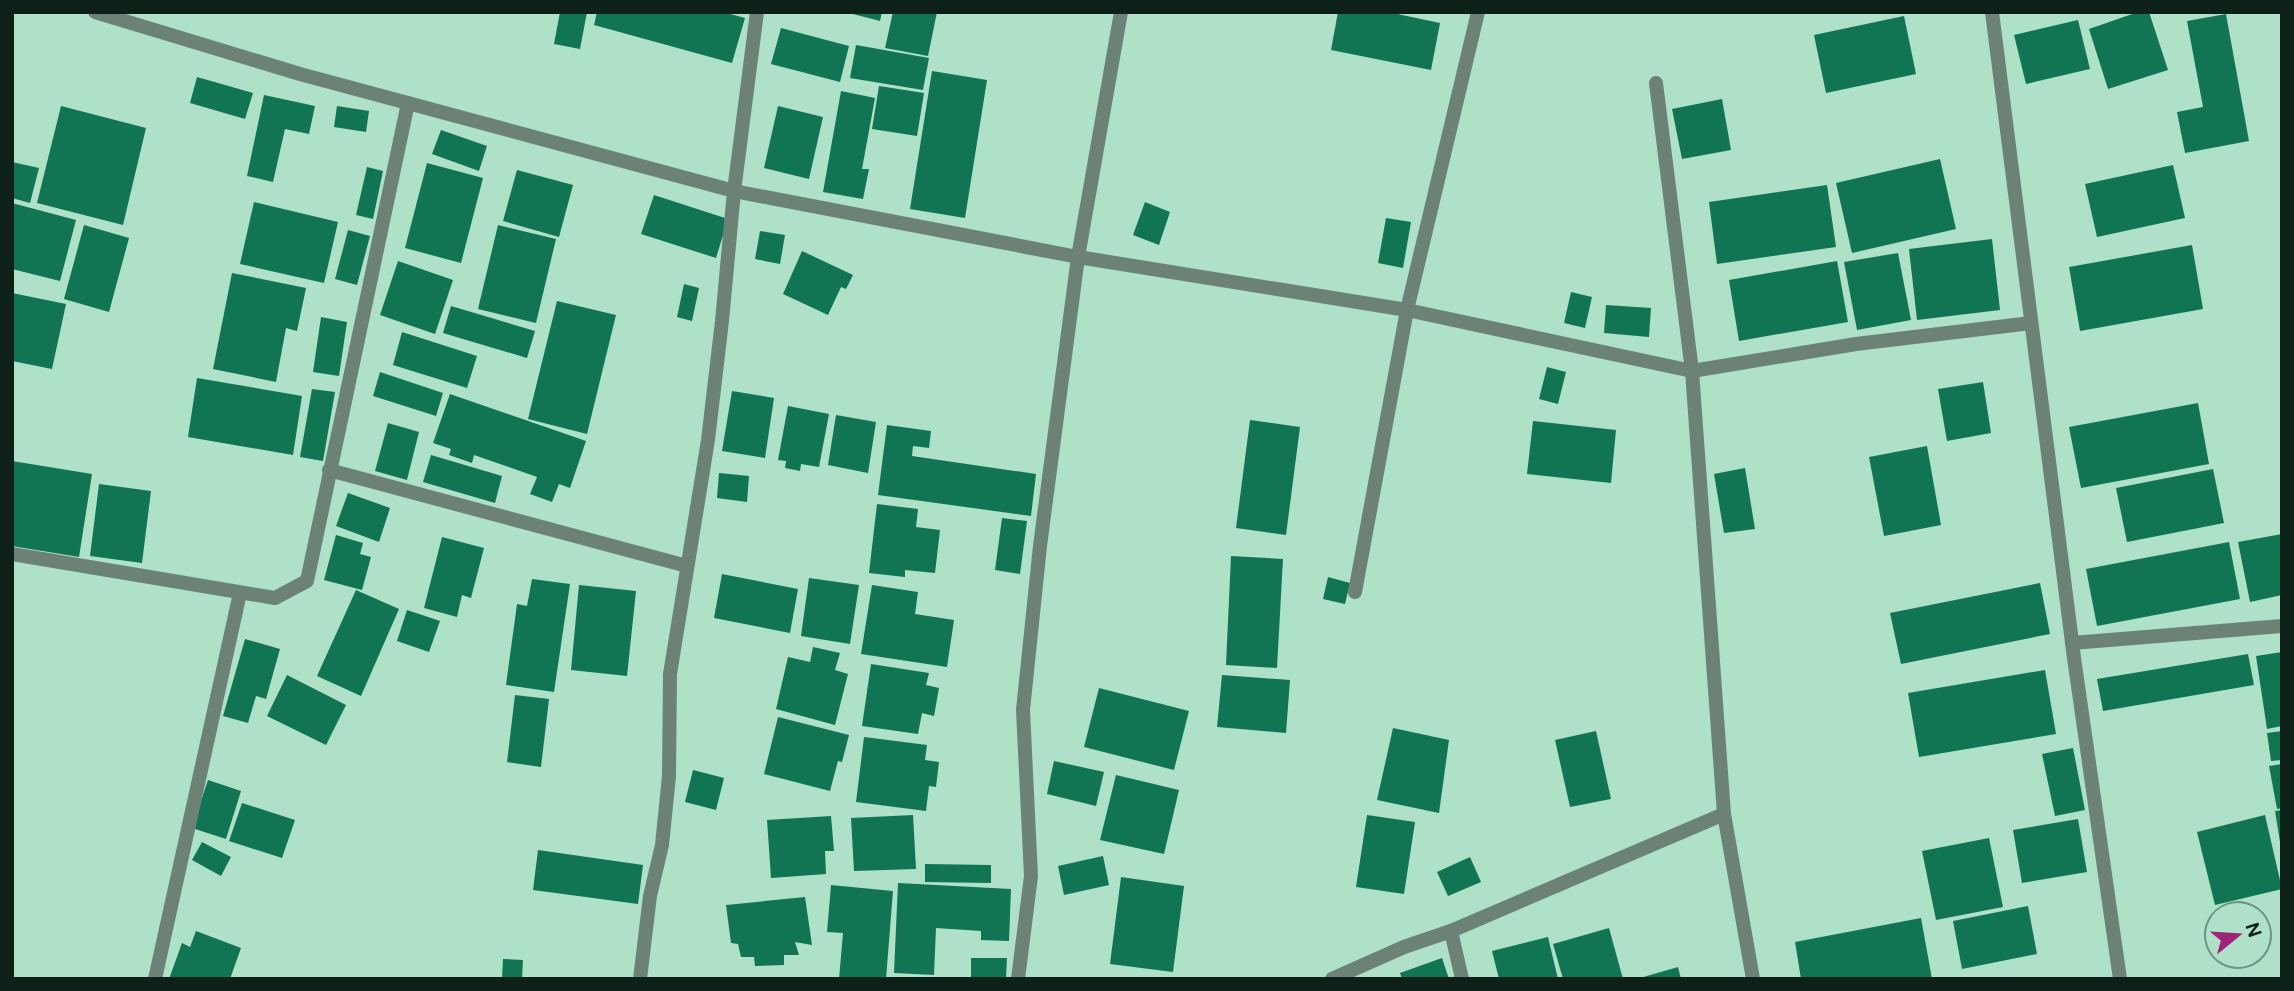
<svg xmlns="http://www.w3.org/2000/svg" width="2294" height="991" font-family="'DM Sans',sans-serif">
	<rect width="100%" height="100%" fill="#aee1c8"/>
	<g fill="#117553">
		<polygon points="560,12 587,12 580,49 554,44"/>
		<polygon points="597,12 723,12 745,18 732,63 594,25"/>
		<polygon points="845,12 882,12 880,21"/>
		<polygon points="893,12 937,12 928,56 885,48"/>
		<polygon points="1338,12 1388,12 1440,23 1431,70 1331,50"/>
		<polygon points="2138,12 2149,12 2168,70 2108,89 2089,29"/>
		<polygon points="2226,14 2249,141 2185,153 2177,112 2203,107 2187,21"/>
		<polygon points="1904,16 1916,74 1826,93 1814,35"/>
		<polygon points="2078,20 2090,69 2026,84 2014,35"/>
		<polygon points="781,28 849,46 840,82 771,64"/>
		<polygon points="856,45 929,58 923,90 850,78"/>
		<polygon points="932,71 987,80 965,218 910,209"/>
		<polygon points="197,77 253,93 245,119 190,103"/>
		<polygon points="879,86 924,93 917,136 872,129"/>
		<polygon points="841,91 875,98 862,169 869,169 863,199 823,192"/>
		<polygon points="264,95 315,106 309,134 285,129 273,182 247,176"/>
		<polygon points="1722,99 1731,150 1682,159 1672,109"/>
		<polygon points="61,106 146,128 123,225 37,203"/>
		<polygon points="337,106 369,111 366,132 334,127"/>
		<polygon points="778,106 823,117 809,179 764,168"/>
		<polygon points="441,130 487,146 479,171 432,154"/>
		<polygon points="1940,159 1956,229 1852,253 1836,183"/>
		<polygon points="12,162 39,168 30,203 12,198"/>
		<polygon points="427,163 483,178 461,263 405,248"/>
		<polygon points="2173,165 2185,218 2097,237 2085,184"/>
		<polygon points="367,167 383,171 373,219 356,215"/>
		<polygon points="517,170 573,185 559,237 503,221"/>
		<polygon points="1827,185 1836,247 1717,264 1709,202"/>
		<polygon points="654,195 728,219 716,258 641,234"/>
		<polygon points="254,202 338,222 324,283 240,264"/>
		<polygon points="1145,202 1170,212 1159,245 1133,235"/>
		<polygon points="12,203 76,220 60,281 12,269"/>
		<polygon points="1386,218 1411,222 1403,268 1378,263"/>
		<polygon points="84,225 129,238 109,312 64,299"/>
		<polygon points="498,225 556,239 536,323 478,309"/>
		<polygon points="348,230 370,236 357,285 335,279"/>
		<polygon points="760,231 785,235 780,264 755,259"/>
		<polygon points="1992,239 2000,310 1917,320 1909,249"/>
		<polygon points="2192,245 2203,309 2080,331 2069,267"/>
		<polygon points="802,251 853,275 846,289 841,287 828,315 783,294"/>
		<polygon points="1898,253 1911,320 1857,330 1844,262"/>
		<polygon points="398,261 453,280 435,334 380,315"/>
		<polygon points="1837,261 1848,322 1739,341 1729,280"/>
		<polygon points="232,273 306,288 297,331 286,328 276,382 213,369"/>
		<polygon points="684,284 699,288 692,321 677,317"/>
		<polygon points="1571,292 1592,297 1585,328 1564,323"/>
		<polygon points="12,293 66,304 52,369 12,361"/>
		<polygon points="557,301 616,315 587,434 528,419"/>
		<polygon points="1606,305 1651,308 1649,337 1604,333"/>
		<polygon points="451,306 535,331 527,358 443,333"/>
		<polygon points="321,317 347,322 339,376 313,372"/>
		<polygon points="402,332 477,356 467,388 393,365"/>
		<polygon points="1547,367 1566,372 1558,404 1539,399"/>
		<polygon points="380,372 443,393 436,416 373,396"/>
		<polygon points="197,378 302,396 293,455 188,437"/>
		<polygon points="1983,382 1991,433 1947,441 1938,389"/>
		<polygon points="312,389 335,392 323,461 300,457"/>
		<polygon points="732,391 774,398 765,458 722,451"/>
		<polygon points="450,394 586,441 570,488 559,484 552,502 530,494 537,477 474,455 472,463 449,455 451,449 433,443"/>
		<polygon points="2198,403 2209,464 2081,488 2069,427"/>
		<polygon points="788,406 829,414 819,467 801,464 800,471 785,468 786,461 778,460"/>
		<polygon points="836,415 876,422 868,473 828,465"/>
		<polygon points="1250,420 1300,427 1286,535 1236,528"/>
		<polygon points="1533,421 1616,430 1611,483 1527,474"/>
		<polygon points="388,423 419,432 407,480 375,471"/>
		<polygon points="887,425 931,431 929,448 913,446 912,456 1036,474 1031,516 878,495"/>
		<polygon points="1927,446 1941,525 1884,536 1869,457"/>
		<polygon points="431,455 502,476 495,503 423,482"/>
		<polygon points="12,461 92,474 79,557 12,546"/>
		<polygon points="1745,468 1755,529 1724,533 1714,474"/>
		<polygon points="2213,469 2224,523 2127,542 2116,488"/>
		<polygon points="719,473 749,476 747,502 717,498"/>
		<polygon points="99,484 151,491 142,563 90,556"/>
		<polygon points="348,493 390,508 379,542 336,526"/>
		<polygon points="877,504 918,509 916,527 940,530 935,573 905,570 905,577 869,573"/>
		<polygon points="1002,518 1027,521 1020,574 995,570"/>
		<polygon points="2282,534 2282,595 2250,602 2238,542"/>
		<polygon points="336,535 363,543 360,554 371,557 362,590 324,580"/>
		<polygon points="442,537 484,548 471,598 462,595 457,617 424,608"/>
		<polygon points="2229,542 2240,599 2097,626 2086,569"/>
		<polygon points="1231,556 1283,559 1277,668 1226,665"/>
		<polygon points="722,574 798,589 790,633 714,618"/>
		<polygon points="1328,577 1350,583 1345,604 1323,599"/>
		<polygon points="809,578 859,585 850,644 801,636"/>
		<polygon points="532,579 570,584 554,692 506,685 517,604 527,606"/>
		<polygon points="2040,583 2050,634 1901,664 1890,613"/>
		<polygon points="579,585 636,591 627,676 571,670"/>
		<polygon points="872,585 918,592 915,614 954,620 947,667 861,654"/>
		<polygon points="356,590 399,609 361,696 317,676"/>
		<polygon points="407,610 440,621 429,652 397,641"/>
		<polygon points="245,639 280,649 266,699 256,696 248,723 223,716"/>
		<polygon points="813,647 840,653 835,670 848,674 835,725 776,709 788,657 810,662"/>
		<polygon points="2282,652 2282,726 2267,729 2256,656"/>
		<polygon points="2248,654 2254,685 2103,711 2097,679"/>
		<polygon points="871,664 929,673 926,685 939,688 934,716 922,713 918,734 862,726"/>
		<polygon points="2045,670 2056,734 1919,757 1908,693"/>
		<polygon points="287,675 346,705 326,745 267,716"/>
		<polygon points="1222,675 1290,680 1286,733 1217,727"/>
		<polygon points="1099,688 1189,711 1174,770 1084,747"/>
		<polygon points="515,695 549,699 541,767 507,762"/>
		<polygon points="778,717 849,735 842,762 838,761 830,791 764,774"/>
		<polygon points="1393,728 1449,740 1439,813 1377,800"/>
		<polygon points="1596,731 1611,799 1570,807 1555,740"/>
		<polygon points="2282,731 2282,760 2271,761 2267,733"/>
		<polygon points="864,737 927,745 925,760 939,762 936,787 929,786 926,811 856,802"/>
		<polygon points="2073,748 2085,810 2055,816 2042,754"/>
		<polygon points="1054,761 1104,772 1096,806 1047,794"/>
		<polygon points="2282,764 2282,808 2277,809 2269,766"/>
		<polygon points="693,770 724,778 716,810 685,802"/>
		<polygon points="1116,775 1179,790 1164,854 1100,840"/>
		<polygon points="208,780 241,791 226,839 192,828"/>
		<polygon points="242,803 295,820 282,858 229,841"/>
		<polygon points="2282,810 2282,842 2280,842 2275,811"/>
		<polygon points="913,815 916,869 854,871 851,818"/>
		<polygon points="1367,815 1415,822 1404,894 1356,887"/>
		<polygon points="2265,815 2282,889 2215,905 2197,832"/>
		<polygon points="831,816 834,851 825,851 826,874 771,878 767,820"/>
		<polygon points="2078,819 2087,872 2022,883 2013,830"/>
		<polygon points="1989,838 2003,907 1936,920 1922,851"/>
		<polygon points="202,842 231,857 221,876 192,860"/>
		<polygon points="538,850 643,865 638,904 533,890"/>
		<polygon points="1103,856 1109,885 1064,895 1058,866"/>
		<polygon points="1470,857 1481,882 1448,896 1437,872"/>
		<polygon points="925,864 991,865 991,883 925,882"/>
		<polygon points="1121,877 1184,886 1173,972 1110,964"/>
		<polygon points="898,883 1011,889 1009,941 981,940 981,931 936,928 934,975 894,973"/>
		<polygon points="831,885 893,891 886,979 839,979 843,933 827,932"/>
		<polygon points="805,897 812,945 795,942 799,955 784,955 784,965 755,966 754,957 741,957 738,944 731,943 726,905"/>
		<polygon points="2028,906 2037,954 1962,969 1953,921"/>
		<polygon points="1921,918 1932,979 1801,979 1795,942"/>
		<polygon points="1609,928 1623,979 1563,979 1553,944"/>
		<polygon points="196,931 241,948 230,979 169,979 182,943 190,947"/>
		<polygon points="1548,937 1558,979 1499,979 1492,951"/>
		<polygon points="971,958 1007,958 1006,979 971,979"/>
		<polygon points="1442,958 1449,979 1402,979 1400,973"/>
		<polygon points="503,959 523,960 522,979 502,979"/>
		<polygon points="1678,967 1681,979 1640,979 1640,978"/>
	</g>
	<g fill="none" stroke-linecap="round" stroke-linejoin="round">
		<polyline stroke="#6d8277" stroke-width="14" points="155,979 240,593"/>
		<g stroke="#6d8277" stroke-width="14">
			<polyline points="95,12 300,74 734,191 1078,257 1407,310 1692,371 1856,344 2031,323"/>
			<polyline points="1992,12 2074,658 2120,979"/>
			<polyline points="1656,83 1692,371 1724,814 1753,979"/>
			<polyline points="329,470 687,566"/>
			<polyline points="12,554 275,598 307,581 408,103"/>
			<polyline points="1355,592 1407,310 1478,12"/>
			<polyline points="2072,643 2282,626"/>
			<polyline points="1451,931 1462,979"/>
			<polyline points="640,979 650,896 662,845 669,776 670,674 708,440 722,321 734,191 757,12"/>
			<polyline points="1018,979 1031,876 1023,710 1040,546 1078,257 1121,12"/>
			<polyline points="1332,979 1404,947 1451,931 1724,814"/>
		</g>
	</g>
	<rect width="2294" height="991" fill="none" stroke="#0d2118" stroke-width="28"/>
	<g transform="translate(2238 935) rotate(72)"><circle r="33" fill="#aee1c8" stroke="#6e9482" stroke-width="2"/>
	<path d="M0-5L12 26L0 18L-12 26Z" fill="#9f2378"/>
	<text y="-10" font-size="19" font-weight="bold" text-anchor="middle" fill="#0d2118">N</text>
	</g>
</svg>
